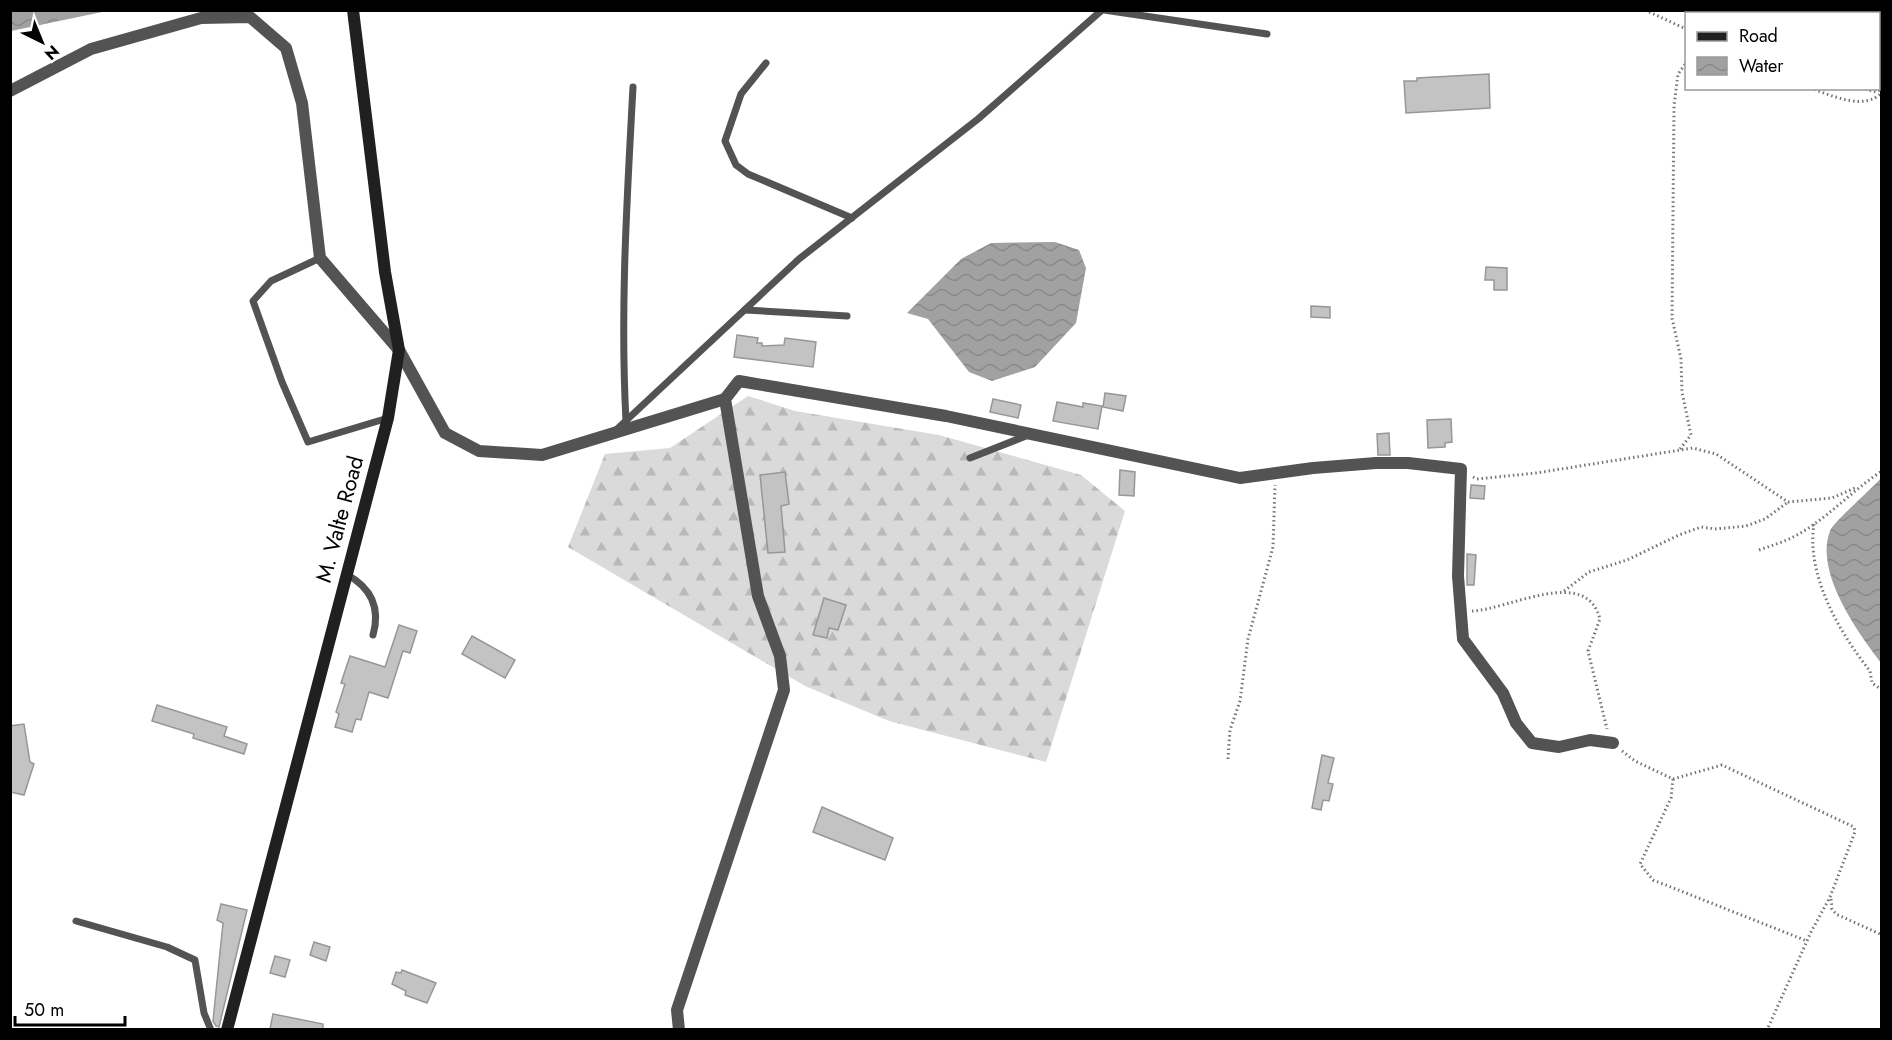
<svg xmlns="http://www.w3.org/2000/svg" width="1892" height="1040" font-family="Jost,sans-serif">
	<defs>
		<pattern id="forest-firs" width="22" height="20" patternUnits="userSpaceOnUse" patternTransform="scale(1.5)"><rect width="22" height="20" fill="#dadada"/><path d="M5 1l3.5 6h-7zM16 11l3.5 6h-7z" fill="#b9b9b9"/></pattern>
		<pattern id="water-waves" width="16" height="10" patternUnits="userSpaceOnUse" patternTransform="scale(1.5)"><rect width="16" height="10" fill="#a1a1a1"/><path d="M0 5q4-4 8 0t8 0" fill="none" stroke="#898989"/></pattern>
	</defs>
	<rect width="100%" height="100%" fill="#fff"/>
	<polygon fill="url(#forest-firs)" points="748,396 795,411 939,435 1081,475 1125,511 1046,762 889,721 805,686 568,547 605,454 670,448"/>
	<g fill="url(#water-waves)">
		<polygon points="11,10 107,10 107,11 11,31"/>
		<polygon points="1055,242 1079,250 1086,268 1076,323 1035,367 992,381 969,372 928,319 907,313 961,259 991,243"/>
		<path d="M 1881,478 L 1881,663 C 1858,633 1814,572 1830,531 C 1834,521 1872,489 1881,478 Z"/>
	</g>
	<g fill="#c3c3c3" stroke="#979797" stroke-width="1.5">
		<polygon points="1489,74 1490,108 1406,113 1404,81 1417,81 1417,78"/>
		<polygon points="1486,267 1507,268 1507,290 1494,290 1494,280 1485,280"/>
		<polygon points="1311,306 1330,307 1330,318 1311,317"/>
		<polygon points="737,335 758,338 757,343 762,343 762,346 784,345 785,338 816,342 813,367 734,357"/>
		<polygon points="1105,393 1126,396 1123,411 1103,407"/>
		<polygon points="993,399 1021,405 1018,418 990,412"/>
		<polygon points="1057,402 1083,407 1083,403 1102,406 1098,429 1053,421"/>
		<polygon points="1451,419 1452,442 1445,443 1445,447 1428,448 1427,420"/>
		<polygon points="1389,433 1390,455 1378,455 1377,434"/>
		<polygon points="1120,470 1135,472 1134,496 1119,495"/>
		<polygon points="785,472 789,504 781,506 785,552 768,553 760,475"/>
		<polygon points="1471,485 1485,486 1484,499 1470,498"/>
		<polygon points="1467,554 1476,555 1474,585 1467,585"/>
		<polygon points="824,598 846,605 838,630 829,628 827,638 813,635"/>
		<polygon points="399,625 417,631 410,653 403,651 388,698 369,692 361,720 356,719 352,732 335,727 339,714 336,712 345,684 341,683 350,656 385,667"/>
		<polygon points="472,636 515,660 505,678 462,654"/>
		<polygon points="157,705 227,727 224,736 247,744 244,754 193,738 194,734 152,721"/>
		<polygon points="24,724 30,762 34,764 24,795 10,792 10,726"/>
		<polygon points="1322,755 1334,758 1328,783 1333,784 1329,801 1323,800 1321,810 1312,808"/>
		<polygon points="822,807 893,838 885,860 813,832"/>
		<polygon points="221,904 247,910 219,1027 216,1026 213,1021 223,923 217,920"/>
		<polygon points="314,942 330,947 326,961 310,955"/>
		<polygon points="275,956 290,960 285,977 270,973"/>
		<polygon points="402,970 436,983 427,1003 405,995 406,991 392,984 396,972 401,973"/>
		<polygon points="273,1014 323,1024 323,1029 270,1029"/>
	</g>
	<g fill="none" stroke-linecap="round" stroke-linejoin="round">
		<g stroke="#757575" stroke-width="3" stroke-dasharray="1.5 3" stroke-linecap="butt">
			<polyline points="1645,10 1686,29"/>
			<path d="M 1810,88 C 1831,95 1865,112 1882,92"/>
			<polyline points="1861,88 1876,92 1882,89"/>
			<polyline points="1680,449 1691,435 1682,392 1681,359 1672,318 1674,106 1678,74 1686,63"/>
			<polyline points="1473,477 1477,479 1536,473 1693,448 1716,454 1788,502 1832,498 1855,488"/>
			<path d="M 1814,524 C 1806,575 1839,632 1870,671 L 1872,683 L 1882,690"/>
			<path d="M 1759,550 C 1770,546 1781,543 1791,538 C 1823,523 1851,491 1882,471"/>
			<polyline points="1564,591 1589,572 1627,560 1679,535 1701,527 1715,529 1746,526 1765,519 1788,502"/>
			<path d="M 1472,611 C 1508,610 1586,565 1600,619 L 1588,651 L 1607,729"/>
			<polyline points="1622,751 1635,761 1673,779 1722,765 1854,827 1855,832 1830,897 1811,932 1767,1030"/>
			<polyline points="1228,759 1230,730 1240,701 1248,639 1273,547 1275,485"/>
			<polyline points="1673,779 1671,798 1640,864 1653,880 1807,941"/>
			<polyline points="1831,899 1832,909 1836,914 1882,935"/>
		</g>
		<g stroke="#535353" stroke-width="7">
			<polyline points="1104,10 1267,34"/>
			<polyline points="766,63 741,94 725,141 736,165 748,174 852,218"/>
			<polyline points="320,258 271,281 253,301 282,382 308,442 388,418"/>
			<polyline points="745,310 847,316"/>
			<path d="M 626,421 C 620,309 627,199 633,87"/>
			<polyline points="616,430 799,259 978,119 1102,10"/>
			<polyline points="970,458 1031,434"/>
			<path d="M 346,574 C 370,587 381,607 373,635"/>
			<polyline points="76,921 167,947 195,960 204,1013 211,1030"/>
		</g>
		<g stroke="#535353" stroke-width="12">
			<polyline points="10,91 91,49 201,18 250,17 286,48 302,103 320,258 399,350 445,433 479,451 542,455 725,399"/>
			<polyline points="679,1030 677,1010 784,690 780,656 758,596 725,399 739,381 946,416 1240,478 1313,468 1376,463 1408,463 1461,469 1458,576 1463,639 1503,693 1516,723 1532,743 1559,747 1590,740 1613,743"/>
		</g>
		<polyline stroke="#202020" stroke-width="12" points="227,1030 388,418 399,350 385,272 353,10"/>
	</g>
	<g text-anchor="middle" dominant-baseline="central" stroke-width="5" stroke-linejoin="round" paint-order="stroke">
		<g font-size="22" fill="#000" stroke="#fff">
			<text transform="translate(339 519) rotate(-75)">M. Valte Road</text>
		</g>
	</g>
	<rect width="1892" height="1040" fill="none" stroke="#000000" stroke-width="24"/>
	<rect x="1685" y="12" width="195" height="78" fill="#ffffff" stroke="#999999" stroke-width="1.5"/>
	<rect x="1697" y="32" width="30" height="9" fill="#202020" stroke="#999999" stroke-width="1.5"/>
	<text x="1739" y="42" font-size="18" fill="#000000">Road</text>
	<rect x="1697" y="57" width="30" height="18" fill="url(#water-waves)" stroke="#999999" stroke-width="1.5"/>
	<text x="1739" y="72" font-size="18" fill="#000000">Water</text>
	<g transform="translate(42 42) rotate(137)" stroke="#ffffff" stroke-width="4.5" paint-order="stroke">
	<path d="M0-4.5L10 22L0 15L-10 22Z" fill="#000000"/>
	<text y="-9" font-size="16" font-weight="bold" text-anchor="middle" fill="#000000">N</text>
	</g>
	<path d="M15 1016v9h110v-9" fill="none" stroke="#000000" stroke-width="3"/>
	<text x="24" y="1016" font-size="18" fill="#000000" stroke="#ffffff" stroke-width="4.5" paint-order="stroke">50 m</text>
</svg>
